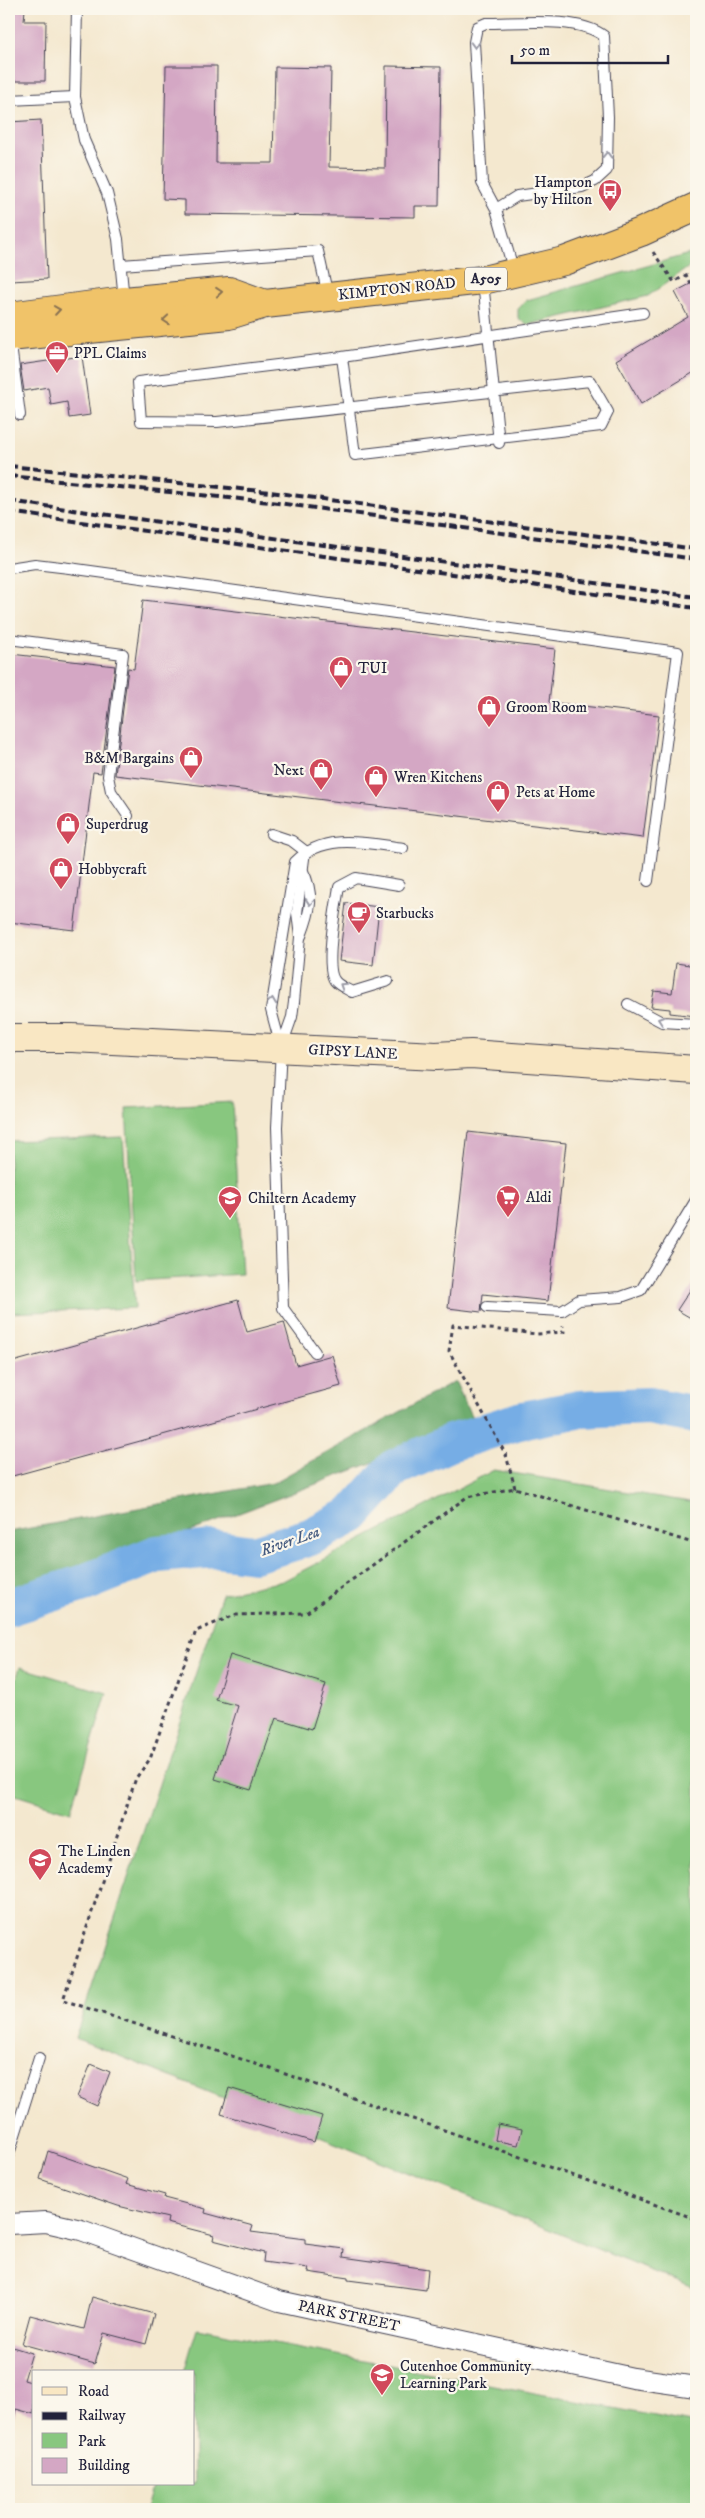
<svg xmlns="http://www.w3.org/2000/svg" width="705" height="2518" font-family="'IM FELL DW Pica',serif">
	<rect width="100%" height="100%" fill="#fbf7ec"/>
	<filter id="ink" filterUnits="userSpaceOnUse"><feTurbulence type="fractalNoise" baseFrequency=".02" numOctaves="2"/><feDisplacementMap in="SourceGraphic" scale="10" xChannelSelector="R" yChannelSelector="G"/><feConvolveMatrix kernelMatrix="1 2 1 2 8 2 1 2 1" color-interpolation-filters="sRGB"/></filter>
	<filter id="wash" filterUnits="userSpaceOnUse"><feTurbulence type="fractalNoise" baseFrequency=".0096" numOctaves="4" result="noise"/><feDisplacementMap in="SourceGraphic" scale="20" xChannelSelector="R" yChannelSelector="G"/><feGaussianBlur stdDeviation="1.12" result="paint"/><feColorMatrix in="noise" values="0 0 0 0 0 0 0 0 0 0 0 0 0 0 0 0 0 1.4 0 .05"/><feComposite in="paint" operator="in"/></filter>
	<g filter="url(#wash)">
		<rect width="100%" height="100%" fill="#f4e8cf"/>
		<g fill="#88c77f" stroke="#55745d">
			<polygon points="696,252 696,262 648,296 527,325 518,318 518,309 527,300"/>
			<polygon points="232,1102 242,1274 136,1281 126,1108"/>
			<polygon points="123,1137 135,1308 9,1313 9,1141"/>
			<polygon points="494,1470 696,1503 696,2289 75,2038 222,1594 283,1581"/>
			<polygon points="20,1667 107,1693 71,1812 9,1793 9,1704"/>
			<polygon points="197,2328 696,2424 696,2509 146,2509 153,2484 194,2484 194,2372 184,2372"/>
		</g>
		<polygon fill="#6eac6e" stroke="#486754" points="455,1381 475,1424 9,1600 9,1532 273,1483"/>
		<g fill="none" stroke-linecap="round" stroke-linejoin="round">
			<polyline stroke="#76ade5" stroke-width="38" points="9,1607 84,1583 157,1554 215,1549 254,1554 310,1537 352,1515 394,1468 450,1443 519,1421 580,1409 649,1406 696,1415"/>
		</g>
		<g id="blocks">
			<g fill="#d4a7c4">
				<polygon points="9,9 25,9 24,21 46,21 45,81 9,81"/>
				<polygon points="166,66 217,66 216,163 273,163 275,67 331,68 329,167 385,168 386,66 441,67 439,206 415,206 415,217 185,214 185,200 163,199"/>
				<polygon points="41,120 47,279 11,281 9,265 9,122"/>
				<polygon points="696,281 696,371 641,404 616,360 688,317 675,292"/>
				<polygon points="82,356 90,415 69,418 67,402 51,405 48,387 24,391 20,365"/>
				<polygon points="143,600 555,649 549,702 659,715 643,838 115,775 128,668 134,669"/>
				<polygon points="11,654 115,666 101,773 93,772 74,930 9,922 9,673"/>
				<polygon points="346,903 379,907 373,965 339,961"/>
				<polygon points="676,963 696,966 696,1016 670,1013 670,1009 651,1007 654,991 672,993"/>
				<polygon points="468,1132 566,1143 548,1301 483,1294 481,1312 448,1308"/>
				<polygon points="696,1281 696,1321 677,1310"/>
				<polygon points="238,1300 247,1332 284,1322 296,1365 332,1355 341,1386 9,1477 9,1363"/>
				<polygon points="230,1655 326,1684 312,1729 276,1718 251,1790 215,1779 238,1706 216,1700"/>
				<polygon points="91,2064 110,2072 97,2106 77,2097"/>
				<polygon points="229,2088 322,2116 314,2142 221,2114"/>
				<polygon points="498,2124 522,2129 518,2145 495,2140"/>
				<polygon points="48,2151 128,2179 126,2184 165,2195 164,2198 206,2209 205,2213 253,2226 251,2232 305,2239 305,2244 344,2249 343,2257 428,2269 426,2290 348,2280 348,2278 308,2272 309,2268 263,2262 264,2253 213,2240 214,2235 167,2223 168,2218 118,2206 40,2179"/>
				<polygon points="92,2297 154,2314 146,2344 104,2333 95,2364 22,2344 30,2315 84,2329"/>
				<polygon points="9,2346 32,2353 24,2380 34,2383 34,2414 16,2409 14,2418 9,2417"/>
			</g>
		</g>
	</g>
	<g filter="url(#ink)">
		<use href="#blocks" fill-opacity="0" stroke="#424051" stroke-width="1"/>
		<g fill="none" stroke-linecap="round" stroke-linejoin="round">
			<g stroke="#424051" stroke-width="12">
				<g id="lane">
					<polyline points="77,9 75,97 84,140 107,193 118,239 124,300"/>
					<polyline points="9,100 75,97"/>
					<path d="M 496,209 L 517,196 L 582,187 L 595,181 L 607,170 L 608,117 L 604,36 C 578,16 519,23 486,23 L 477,27 L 474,42 L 482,183 L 496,209 L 514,272"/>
					<polyline points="121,265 318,251 328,296"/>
					<polyline points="483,281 499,443"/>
					<polyline points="10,338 20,415"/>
					<polyline points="342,357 355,455 601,426 608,412 590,381 217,422 141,421 138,382 342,357 643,313"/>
					<polyline points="9,568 35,564 69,568 678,652 648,881"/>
					<polyline points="9,639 123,654 108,776 111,791 128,816"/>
					<polyline points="271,834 292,841 305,851"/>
					<polyline points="305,851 297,913 300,937 294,1002 292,1017 281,1048 277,1127 283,1308 315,1352"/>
					<path d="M 301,936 C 311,910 315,894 302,869"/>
					<path d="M 388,981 L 352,992 C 347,989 339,986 335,981 C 324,968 336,905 339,887 L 356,878 L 399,885"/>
					<polyline points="628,1004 662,1022 696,1024"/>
					<path d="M 281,1047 L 271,1010 L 295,862 C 324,832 366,843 403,848"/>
					<polyline points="487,1307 562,1311 579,1300 621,1297 641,1290 696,1200"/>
					<polyline points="9,2154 39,2058"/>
				</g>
			</g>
			<g stroke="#424051" stroke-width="22">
				<polyline id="street" points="9,2224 46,2222 81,2230 279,2301 633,2378 696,2387"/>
			</g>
			<g stroke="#424051" stroke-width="30">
				<polyline id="secondary" points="9,1038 72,1038 436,1056 471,1054 696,1070"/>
			</g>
			<g stroke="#424051" stroke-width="30">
				<g id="highway">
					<polyline points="9,316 124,301 229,291 265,304"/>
					<polyline points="9,337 229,315 265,304 483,280 564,261 641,232 696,207"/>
				</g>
			</g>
			<g stroke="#424051" stroke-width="3" stroke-dasharray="4 4" stroke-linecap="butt">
				<polyline points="653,252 674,282 686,275"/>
				<polyline points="691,284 686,275 696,272"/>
				<polyline points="515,1488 506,1455 449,1351 453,1325 537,1334 564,1332 563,1326"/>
				<polyline points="696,1544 515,1488 467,1497 306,1613 235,1615 196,1631 150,1759 136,1778 63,2000 274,2070 696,2219"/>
			</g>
			<use href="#lane" stroke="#fff" stroke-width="10"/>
			<use href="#street" stroke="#fff" stroke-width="20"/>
			<use href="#secondary" stroke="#f9e7c3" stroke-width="28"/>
			<use href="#highway" stroke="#f0c369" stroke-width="28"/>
			<g stroke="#22223b" stroke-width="4" stroke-dasharray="8 4" stroke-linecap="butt">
				<polyline points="9,466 270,492 696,549"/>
				<polyline points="9,476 270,502 696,559"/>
				<polyline points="9,501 696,597"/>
				<polyline points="9,512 696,608"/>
			</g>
		</g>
		<defs><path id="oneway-chevron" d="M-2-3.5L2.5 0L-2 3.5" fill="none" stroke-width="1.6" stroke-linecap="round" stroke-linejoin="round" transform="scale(1.25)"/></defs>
		<g stroke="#9c9ca7">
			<use href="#oneway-chevron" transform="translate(475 45) rotate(91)"/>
			<use href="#oneway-chevron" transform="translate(607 155) rotate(-89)"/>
			<use href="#oneway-chevron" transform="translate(310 902) rotate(95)"/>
			<use href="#oneway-chevron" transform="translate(343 986) rotate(-147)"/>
			<use href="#oneway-chevron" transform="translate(272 1001) rotate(-82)"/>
			<use href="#oneway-chevron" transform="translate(661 1020) rotate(-161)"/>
		</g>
		<g stroke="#897252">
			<use href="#oneway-chevron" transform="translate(219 292) rotate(-5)"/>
			<use href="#oneway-chevron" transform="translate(57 310) rotate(-8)"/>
			<use href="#oneway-chevron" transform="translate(166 320) rotate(175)"/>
		</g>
	</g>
	<defs>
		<g id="bus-pin" transform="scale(1.25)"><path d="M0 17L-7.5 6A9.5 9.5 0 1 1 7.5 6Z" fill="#d1495b" stroke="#fbf7ec"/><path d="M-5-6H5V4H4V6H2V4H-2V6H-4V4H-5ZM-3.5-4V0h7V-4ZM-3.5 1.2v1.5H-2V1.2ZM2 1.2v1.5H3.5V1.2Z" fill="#fff"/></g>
		<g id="office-pin" transform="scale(1.25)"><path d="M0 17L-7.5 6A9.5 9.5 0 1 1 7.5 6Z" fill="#d1495b" stroke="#fbf7ec"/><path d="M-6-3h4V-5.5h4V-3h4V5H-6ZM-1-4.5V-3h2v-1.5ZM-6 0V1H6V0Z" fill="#fff"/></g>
		<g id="shop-pin" transform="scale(1.25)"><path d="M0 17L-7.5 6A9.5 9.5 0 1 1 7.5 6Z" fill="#d1495b" stroke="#fbf7ec"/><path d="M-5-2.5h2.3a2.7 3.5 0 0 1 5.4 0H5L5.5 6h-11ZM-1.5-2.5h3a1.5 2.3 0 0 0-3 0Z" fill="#fff"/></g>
		<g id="cafe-pin" transform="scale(1.25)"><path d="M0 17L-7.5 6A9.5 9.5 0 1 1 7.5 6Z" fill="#d1495b" stroke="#fbf7ec"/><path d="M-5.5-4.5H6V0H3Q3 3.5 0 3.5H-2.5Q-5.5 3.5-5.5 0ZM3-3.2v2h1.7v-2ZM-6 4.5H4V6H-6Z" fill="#fff"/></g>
		<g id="supermarket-pin" transform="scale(1.25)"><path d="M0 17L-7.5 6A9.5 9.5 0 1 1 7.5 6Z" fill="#d1495b" stroke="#fbf7ec"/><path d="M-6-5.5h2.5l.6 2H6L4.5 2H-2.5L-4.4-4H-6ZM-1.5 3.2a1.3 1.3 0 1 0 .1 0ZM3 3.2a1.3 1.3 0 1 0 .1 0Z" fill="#fff"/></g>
		<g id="school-pin" transform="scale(1.25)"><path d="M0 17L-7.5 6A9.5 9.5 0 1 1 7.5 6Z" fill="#d1495b" stroke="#fbf7ec"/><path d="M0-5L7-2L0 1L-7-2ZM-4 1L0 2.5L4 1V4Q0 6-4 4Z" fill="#fff"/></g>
	</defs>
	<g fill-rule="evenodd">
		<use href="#bus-pin" x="610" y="191"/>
		<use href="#office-pin" x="57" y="353"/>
		<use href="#shop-pin" x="341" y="668"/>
		<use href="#shop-pin" x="489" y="707"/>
		<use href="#shop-pin" x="191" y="758"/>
		<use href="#shop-pin" x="321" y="770"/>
		<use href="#shop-pin" x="376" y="777"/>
		<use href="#shop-pin" x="498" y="792"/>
		<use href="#shop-pin" x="68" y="824"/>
		<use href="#shop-pin" x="61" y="869"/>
		<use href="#cafe-pin" x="359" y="913"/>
		<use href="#supermarket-pin" x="508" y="1197"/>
		<use href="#school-pin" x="230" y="1198"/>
		<use href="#school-pin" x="40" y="1860"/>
		<use href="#school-pin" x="382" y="2375"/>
	</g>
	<g text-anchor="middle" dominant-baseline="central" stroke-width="4.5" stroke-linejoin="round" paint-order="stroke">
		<rect fill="#fbf7ec" stroke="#636270" stroke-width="1" x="465" y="267.5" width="42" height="23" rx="4"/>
		<g font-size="14" font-weight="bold" fill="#22223b">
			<text x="486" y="279">A505</text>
		</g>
		<g font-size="15" fill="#22223b" stroke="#fbf7ec" text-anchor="start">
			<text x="592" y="182" text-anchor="end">Hampton<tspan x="592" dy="17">by Hilton</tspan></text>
			<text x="74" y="353">PPL Claims</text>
			<text x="358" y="668">TUI</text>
			<text x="506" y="707">Groom Room</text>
			<text x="174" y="758" text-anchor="end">B&amp;M Bargains</text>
			<text x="304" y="770" text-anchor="end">Next</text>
			<text x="394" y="777">Wren Kitchens</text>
			<text x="516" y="792">Pets at Home</text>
			<text x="86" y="824">Superdrug</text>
			<text x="78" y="869">Hobbycraft</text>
			<text x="376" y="913">Starbucks</text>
			<text x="526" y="1197">Aldi</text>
			<text x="248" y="1198">Chiltern Academy</text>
			<text x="58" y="1851">The Linden<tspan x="58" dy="17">Academy</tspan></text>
			<text x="400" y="2366">Cutenhoe Community<tspan x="400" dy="17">Learning Park</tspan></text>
		</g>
		<g font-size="15" fill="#22223b" stroke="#fbf7ec">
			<text transform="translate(397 289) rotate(-6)">KIMPTON ROAD</text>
			<text transform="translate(353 1052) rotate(3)">GIPSY LANE</text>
			<text transform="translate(349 2316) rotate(12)">PARK STREET</text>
		</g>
		<g font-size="16" font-style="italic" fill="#445a7f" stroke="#fbf7ec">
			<text transform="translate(290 1541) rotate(-19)">River Lea</text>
		</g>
	</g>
	<rect width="705" height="2518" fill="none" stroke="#fbf7ec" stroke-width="30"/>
	<rect x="32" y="2370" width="162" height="115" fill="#fbf7ec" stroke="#a4a2a5"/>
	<rect x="42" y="2387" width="25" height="8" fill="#f9e7c3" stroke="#a4a2a5"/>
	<text x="78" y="2396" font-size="15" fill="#22223b">Road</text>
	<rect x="42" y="2412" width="25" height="8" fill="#22223b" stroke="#a4a2a5"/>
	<text x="78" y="2420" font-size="15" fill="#22223b">Railway</text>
	<rect x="42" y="2433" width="25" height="15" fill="#88c77f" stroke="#a4a2a5"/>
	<text x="78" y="2446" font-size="15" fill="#22223b">Park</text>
	<rect x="42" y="2458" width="25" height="15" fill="#d4a7c4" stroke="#a4a2a5"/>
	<text x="78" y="2470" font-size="15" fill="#22223b">Building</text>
	<path d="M512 55v8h156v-8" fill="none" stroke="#22223b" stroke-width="2.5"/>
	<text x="520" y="55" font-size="15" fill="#22223b" stroke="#fbf7ec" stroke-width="4" paint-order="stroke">50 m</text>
</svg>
